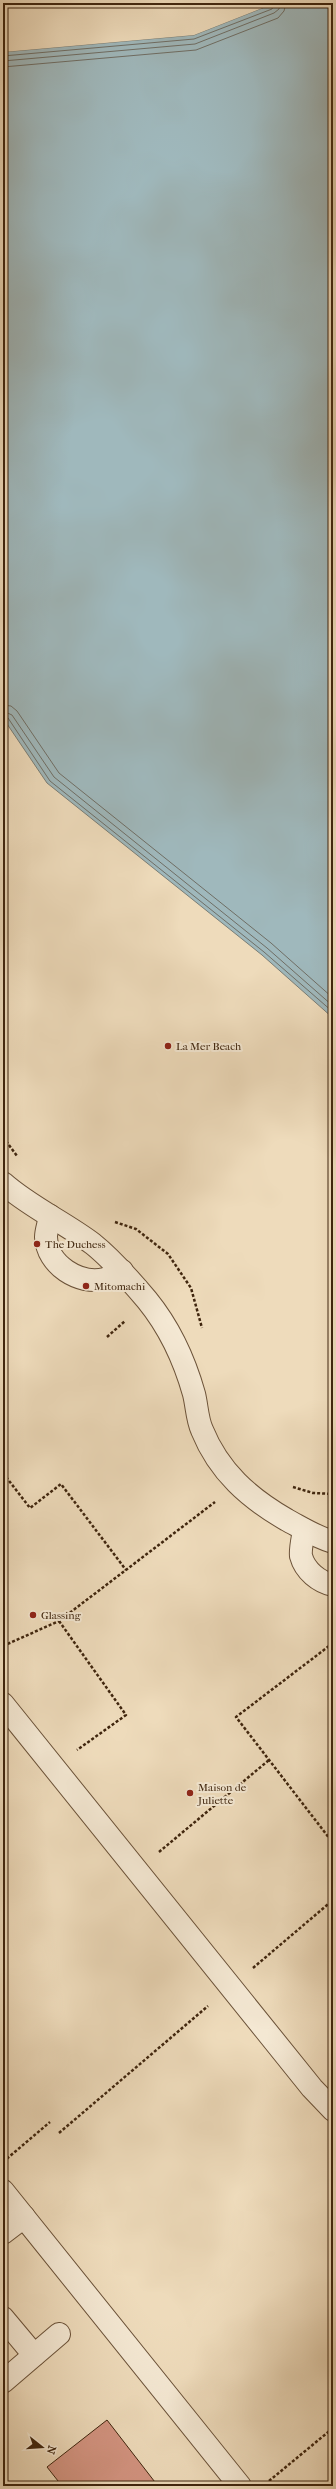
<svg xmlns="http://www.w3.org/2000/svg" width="336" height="2489" font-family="'IM FELL French Canon',serif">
	<rect width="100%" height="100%" fill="#eedbbb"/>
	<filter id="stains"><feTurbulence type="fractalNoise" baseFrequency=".005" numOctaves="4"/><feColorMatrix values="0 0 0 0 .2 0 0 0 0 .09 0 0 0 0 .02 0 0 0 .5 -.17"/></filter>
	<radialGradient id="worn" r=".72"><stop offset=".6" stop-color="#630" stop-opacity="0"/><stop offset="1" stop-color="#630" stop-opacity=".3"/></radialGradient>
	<polygon fill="#9fb8bc" stroke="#797d76" points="275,3 333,3 333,1018 262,955 47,783 3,718 3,52 194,35"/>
	<polygon fill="#eedbbb" points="270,3 275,3 194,35 3,52 8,49 193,33"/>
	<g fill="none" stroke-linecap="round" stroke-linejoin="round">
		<g stroke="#6f6e65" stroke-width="1">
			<polyline points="3,56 194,39 272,9 275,3"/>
			<polyline points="3,61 195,44 274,13 279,9 280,3"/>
			<polyline points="3,67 196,50 278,18 284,11 286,3"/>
			<polyline points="3,705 11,706 17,711 59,773 271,943 333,998"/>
			<polyline points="3,711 12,715 54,777 267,948 333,1006"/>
			<polyline points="3,716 8,718 50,781 264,952 333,1012"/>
		</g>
	</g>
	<polygon fill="#d39481" stroke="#3f250e" points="107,2420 158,2486 62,2486 47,2467"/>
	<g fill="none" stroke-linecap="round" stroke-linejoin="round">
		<g stroke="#6b5239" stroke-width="24">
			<g id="minor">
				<path d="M 3,1183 C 30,1207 64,1222 93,1244 C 113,1260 131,1281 147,1300 C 169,1327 185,1362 194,1394 C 197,1406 197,1419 202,1430 C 219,1472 249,1498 287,1520 C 302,1528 316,1537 333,1542"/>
				<path d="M 50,1216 C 49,1223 46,1231 46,1237 C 47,1265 79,1285 105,1279 C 111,1277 117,1274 122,1271"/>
				<path d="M 304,1530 C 303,1537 300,1549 301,1556 C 305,1571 319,1582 333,1585"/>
				<polyline points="3,1704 312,2088 333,2110"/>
				<polyline points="3,2191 240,2486"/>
				<polyline points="3,2233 24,2217"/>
				<polyline points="3,2318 34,2355"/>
				<polyline points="3,2382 59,2334"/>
			</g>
		</g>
		<g stroke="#3f250e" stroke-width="2.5" stroke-dasharray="3 2" stroke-linecap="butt">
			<polyline points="3,1137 17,1156"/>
			<polyline points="115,1222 136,1229 168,1254 191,1288 202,1328"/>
			<polyline points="107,1337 125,1321"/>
			<polyline points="3,1473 30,1508 61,1484 126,1570"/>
			<polyline points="293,1487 313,1493 333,1494"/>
			<polyline points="59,1621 126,1715 77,1750"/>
			<polyline points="333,1643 236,1717 333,1843"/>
			<polyline points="3,1646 59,1621 215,1502"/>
			<polyline points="159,1852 269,1760"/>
			<polyline points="253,1968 333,1900"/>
			<polyline points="59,2133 208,2006"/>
			<polyline points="3,2162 50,2122"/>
			<polyline points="269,2481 333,2428"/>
		</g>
		<use href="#minor" stroke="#f4e8d3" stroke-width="22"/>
	</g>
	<g fill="#8f2418" stroke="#f4e8d3" stroke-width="1.5">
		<circle cx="168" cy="1046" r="4"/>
		<circle cx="37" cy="1244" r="4"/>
		<circle cx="86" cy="1286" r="4"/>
		<circle cx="33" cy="1615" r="4"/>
		<circle cx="190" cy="1793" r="4"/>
	</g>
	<g text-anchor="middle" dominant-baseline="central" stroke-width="4" stroke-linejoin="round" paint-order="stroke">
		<g font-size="11" fill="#3f250e" stroke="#f4e8d3" text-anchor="start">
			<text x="176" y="1046">La Mer Beach</text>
			<text x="45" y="1244">The Duchess</text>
			<text x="94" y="1286">Mitomachi</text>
			<text x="41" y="1615">Glassing</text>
			<text x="198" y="1787">Maison de<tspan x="198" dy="13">Juliette</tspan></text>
		</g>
	</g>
	<rect width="336" height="2489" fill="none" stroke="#eedbbb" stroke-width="16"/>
	<rect x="4" y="4" width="328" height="2481" fill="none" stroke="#3f250e" stroke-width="2"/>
	<rect x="8" y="8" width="320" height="2473" fill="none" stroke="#3f250e"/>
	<g transform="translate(42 2447) rotate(107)" stroke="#f4e8d3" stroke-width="3" paint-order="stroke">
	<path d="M0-3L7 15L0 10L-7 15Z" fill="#3f250e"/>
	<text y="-6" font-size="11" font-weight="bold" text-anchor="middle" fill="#3f250e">N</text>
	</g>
	<rect width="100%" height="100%" filter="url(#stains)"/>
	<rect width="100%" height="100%" fill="url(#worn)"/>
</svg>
